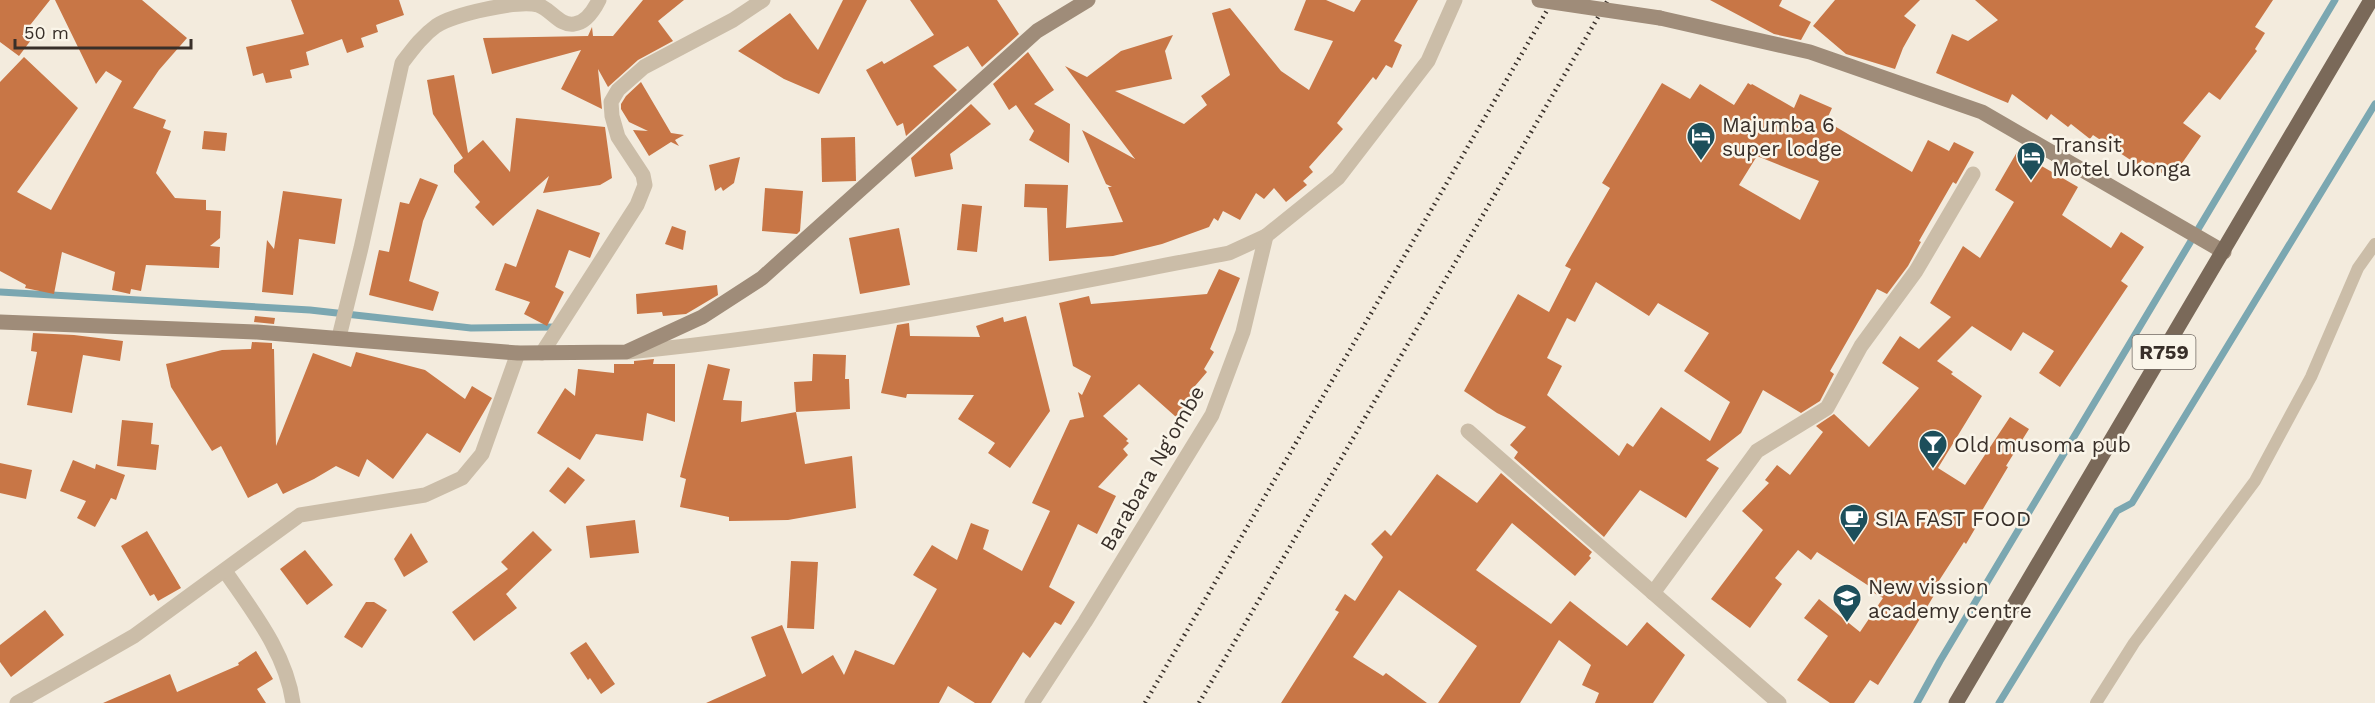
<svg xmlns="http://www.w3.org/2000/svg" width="2375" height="703" font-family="'Work Sans',sans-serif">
	<rect width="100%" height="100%" fill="#f3ebdd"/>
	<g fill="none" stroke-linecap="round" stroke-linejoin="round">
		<g stroke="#7ba7b1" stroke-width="7">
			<polyline points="0,292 310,310 471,328 558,327"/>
			<polyline points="1917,703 1940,661 2335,0"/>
			<polyline points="1999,703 2117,511 2132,503 2375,104"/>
		</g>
	</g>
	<g fill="#c87646" fill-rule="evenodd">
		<polygon points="0,0 50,0 23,34 31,40 19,56 0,42"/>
		<polygon points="55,0 142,0 187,38 159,70 133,108 166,120 163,128 171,131 156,173 175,198 206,200 206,210 221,211 220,238 210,246 220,247 219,268 146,265 141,291 131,289 130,294 112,290 115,272 62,252 54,294 25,288 26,285 0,271 0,82 24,57 78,108 17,192 51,210 122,81 106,71 96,84"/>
		<polygon points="291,0 399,0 404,15 376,25 378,32 361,38 364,47 347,53 342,39 306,52 309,65 290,70 292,78 266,83 263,73 253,76 246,47 304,34"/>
		<polygon points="643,0 684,0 658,21 673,41 638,60 608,87 598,69 602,109 561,89 581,50 492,74 483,38 588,36 592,27 593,36 613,36"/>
		<polygon points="843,0 867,0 819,94 784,79 738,51 790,13 818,50"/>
		<polygon points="910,0 997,0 1019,34 982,67 968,46 933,66 957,90 906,136 903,123 897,126 866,70 882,61 884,64 934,35"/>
		<polygon points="1306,0 1326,0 1354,12 1361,0 1418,0 1394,41 1402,45 1392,68 1386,65 1376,80 1373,77 1337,123 1343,129 1309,167 1313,172 1303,181 1307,185 1286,202 1274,188 1264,199 1256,193 1240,220 1223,211 1218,221 1214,218 1209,227 1162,244 1113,256 1049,261 1047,208 1024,207 1025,184 1068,185 1066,228 1123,222 1108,187 1112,187 1106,184 1082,130 1135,159 1065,66 1087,77 1121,51 1173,35 1165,51 1172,79 1115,91 1184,124 1207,105 1201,96 1230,75 1212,13 1230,8 1281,71 1309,90 1333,41 1294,30"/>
		<polygon points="1710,0 1782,0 1779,6 1811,22 1801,40 1774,34"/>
		<polygon points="1835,0 1920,0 1904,16 1916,25 1903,48 1895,69 1846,54 1813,26"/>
		<polygon points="1975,0 2273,0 2255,27 2265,33 2255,49 2257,51 2220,100 2209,92 2183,123 2201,136 2171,179 2142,160 2138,165 2093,135 2090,139 2071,124 2068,127 2051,114 2047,120 2012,94 2008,103 1936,73 1952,34 1968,41 1998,20"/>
		<polygon points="1028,52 1054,90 1034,104 1070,124 1069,163 1029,140 1034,131 1016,105 1009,110 993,84"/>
		<polygon points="454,75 468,153 483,140 510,172 516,118 605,127 612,178 600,185 543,193 549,176 493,226 475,207 480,202 454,172 454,165 463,158 433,114 427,80"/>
		<polygon points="641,82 671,133 684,135 675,140 679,146 671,142 649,156 633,130 648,131 629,122 621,109 621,104 626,96"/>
		<path d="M 1662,83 L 1690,99 L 1700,84 L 1734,105 L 1748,83 L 1751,85 L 1752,84 L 1794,108 L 1800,94 L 1832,108 L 1826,121 L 1912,172 L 1928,140 L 1949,151 L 1954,142 L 1974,152 L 1956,184 L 1953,182 L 1919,241 L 1921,242 L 1908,266 L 1887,294 L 1877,289 L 1830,371 L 1834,374 L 1820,401 L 1801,413 L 1763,390 L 1741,433 L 1706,460 L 1719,468 L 1686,518 L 1640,490 L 1604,537 L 1514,458 L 1518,452 L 1510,445 L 1526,427 L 1497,413 L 1464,391 L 1518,294 L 1549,312 L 1571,269 L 1565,266 L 1610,188 L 1602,183 ZM 1757,156 L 1819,181 L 1800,220 L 1739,185 ZM 1596,282 L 1649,316 L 1658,303 L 1709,333 L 1684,371 L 1730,402 L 1710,441 L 1661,407 L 1633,447 L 1627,443 L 1619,456 L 1547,395 L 1562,366 L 1547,358 L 1567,318 L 1575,322 Z"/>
		<polygon points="971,104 991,124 950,154 953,169 915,177 911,158"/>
		<polygon points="204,131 227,133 225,151 202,149"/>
		<polygon points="855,137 856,181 822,182 821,138"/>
		<polygon points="2017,152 2078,187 2062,215 2111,248 2121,232 2144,247 2121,281 2128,286 2060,387 2039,373 2054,351 2023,332 2011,351 1972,326 1937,361 1953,372 1951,374 1982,396 1938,468 1965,485 2010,417 2029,429 2006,466 2008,467 1980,514 1983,515 1966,544 1964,542 1933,590 1936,592 1912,632 1878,685 1870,680 1854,703 1830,703 1797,680 1828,636 1804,618 1819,599 1860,632 1883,598 1874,593 1875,590 1817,552 1811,560 1798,550 1775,578 1782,584 1750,628 1711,599 1763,530 1742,511 1769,483 1765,480 1777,465 1790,475 1823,432 1816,426 1834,414 1869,447 1919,388 1882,363 1900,336 1919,349 1951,317 1930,303 1963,246 1980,258 2014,202 1995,190"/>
		<polygon points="740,157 734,183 723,191 721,187 715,191 709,165"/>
		<polygon points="420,178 438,185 423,221 409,281 439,292 433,311 369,295 379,250 389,252 400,202 409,204"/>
		<polygon points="765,188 803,191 800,231 797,234 762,231"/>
		<polygon points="283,191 342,199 335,244 299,239 293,295 262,292 267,240 274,249"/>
		<polygon points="962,204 982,206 977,252 957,250"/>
		<polygon points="537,209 600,233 590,258 569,250 555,287 564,292 547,326 524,314 530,302 495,290 505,263 516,267"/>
		<polygon points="672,226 686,231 683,250 665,244"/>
		<polygon points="899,228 910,285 860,294 849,238"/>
		<polygon points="1219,269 1240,278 1210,349 1214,352 1204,369 1207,372 1189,393 1194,397 1176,417 1139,384 1103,416 1128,439 1126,441 1129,443 1123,449 1128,455 1098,487 1116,496 1097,534 1078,524 1049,587 1075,602 1061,625 1055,622 1030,658 1023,652 991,703 975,703 948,686 939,703 706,703 766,676 751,637 782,625 802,674 833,655 844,675 855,650 894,665 937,589 913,575 932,545 957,560 971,523 989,530 983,549 1022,571 1050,511 1032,503 1070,420 1084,417 1078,392 1082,395 1091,376 1073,366 1059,303 1089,296 1091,304 1207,294"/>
		<polygon points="717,285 718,295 686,314 663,316 662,312 637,314 636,294"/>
		<polygon points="255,316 275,318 274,324 254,322"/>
		<polygon points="1026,316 1050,411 1010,468 988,453 995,443 958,419 974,395 907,394 906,398 881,393 897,325 909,323 910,336 980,337 976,326 1003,317 1004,322"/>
		<polygon points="33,333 74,335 123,341 120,361 83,355 72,413 27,405 37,352 31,351"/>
		<polygon points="252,342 272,343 272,349 274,349 276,446 313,353 351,367 356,352 425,370 465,399 472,386 492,398 460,453 427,433 393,479 367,459 359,477 336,466 314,479 283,494 277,483 248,498 221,446 212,451 171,387 166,364 222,350 251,349"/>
		<polygon points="813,354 846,355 845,379 849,379 850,409 796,412 794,382 812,381"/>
		<polygon points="654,359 653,364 675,364 675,422 647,413 643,441 596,434 580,460 537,433 565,388 575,396 578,369 614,373 614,364 634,364 634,361"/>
		<polygon points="708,364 730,369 723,400 742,401 741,422 796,412 805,464 852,456 856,508 788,520 729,521 729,517 680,507 686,479 680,477"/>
		<polygon points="122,420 153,423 151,444 159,445 156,470 117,466"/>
		<polygon points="73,460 95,469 96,464 125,475 116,500 111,498 95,527 77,518 86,501 60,491"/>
		<polygon points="0,463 32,470 26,499 0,493"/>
		<polygon points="568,467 585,480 565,504 549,491"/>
		<polygon points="1501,473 1592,552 1589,556 1591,558 1575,576 1512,523 1476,570 1551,624 1570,601 1627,646 1647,622 1685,655 1653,703 1595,703 1599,693 1582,685 1591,665 1559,640 1520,703 1438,703 1477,646 1399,590 1353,657 1383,676 1386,673 1427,703 1281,703 1339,612 1335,610 1345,594 1355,601 1383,557 1371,544 1385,530 1391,536 1437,474 1477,503"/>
		<polygon points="635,520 639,553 590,558 586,526"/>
		<polygon points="147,531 181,588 158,601 154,594 150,596 121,546"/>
		<polygon points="533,531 552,550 506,594 517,608 474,641 452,612 508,569 501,562"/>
		<polygon points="411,533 428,562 404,577 394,559"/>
		<polygon points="305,550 333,585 307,605 280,569"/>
		<polygon points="791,561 818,562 814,629 787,628"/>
		<polygon points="366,602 374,602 387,610 362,648 344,637"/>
		<polygon points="45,610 64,635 11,677 0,662 0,645"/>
		<polygon points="586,642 615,684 601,694 590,678 588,680 570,653"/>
		<polygon points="256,651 273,679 257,689 266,703 103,703 170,674 177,692 239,665 238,663"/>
	</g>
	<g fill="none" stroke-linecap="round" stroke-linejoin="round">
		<polyline stroke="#cbbda8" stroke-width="12" points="2096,703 2134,643 2255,481 2311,377 2358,268 2375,244"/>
		<g stroke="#cbbda8" stroke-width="15">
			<path d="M 339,337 L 361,248 L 402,63 C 412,50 422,36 436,26 C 454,14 518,0 538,5 C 551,9 559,26 574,24 C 586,23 594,10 599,0"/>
			<polyline points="542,353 637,205 645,185 643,175 618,137 612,116 611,102 618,90 644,67 733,20 763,0"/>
			<polyline points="1468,431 1779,703"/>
			<path d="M 225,571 C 253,612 286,653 293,703"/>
			<polyline points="1653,593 1757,451 1827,408 1861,346 1916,271 1973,174"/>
			<polyline points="17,703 134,636 300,515 425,495 462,478 482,454 518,353"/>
			<polyline points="1032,703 1085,622 1212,415 1243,332 1266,236"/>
		</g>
		<path stroke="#cbbda8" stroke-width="15" d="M 628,352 C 831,333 1030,291 1229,253 L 1266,236 L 1338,178 L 1428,61 L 1455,0"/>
		<g stroke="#9f8c79" stroke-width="15">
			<polyline points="1660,18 1810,52 1982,112 2224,252"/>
			<polyline points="0,322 257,332 518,353 626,352 702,317 762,278 1037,31 1088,0"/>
		</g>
		<polyline stroke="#7a6959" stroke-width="15" points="1956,703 2371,0"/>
		<g stroke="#382f29" stroke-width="4.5" stroke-dasharray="1.5 4.5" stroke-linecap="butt">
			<polyline points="1145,703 1553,0"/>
			<polyline points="1199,703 1608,0"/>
		</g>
		<polyline stroke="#9f8c79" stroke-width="15" points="1539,0 1660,18"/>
	</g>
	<defs>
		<g id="hotel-pin" transform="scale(1.5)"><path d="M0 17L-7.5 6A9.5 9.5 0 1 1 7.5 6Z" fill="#1d4f5b" stroke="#faf5e9"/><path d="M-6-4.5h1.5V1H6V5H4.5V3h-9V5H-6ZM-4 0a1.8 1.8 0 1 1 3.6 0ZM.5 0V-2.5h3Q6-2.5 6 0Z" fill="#fff"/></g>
		<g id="bar-pin" transform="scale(1.5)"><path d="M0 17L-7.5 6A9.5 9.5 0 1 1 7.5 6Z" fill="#1d4f5b" stroke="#faf5e9"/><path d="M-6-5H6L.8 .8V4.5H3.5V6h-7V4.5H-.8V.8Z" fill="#fff"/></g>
		<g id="cafe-pin" transform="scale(1.5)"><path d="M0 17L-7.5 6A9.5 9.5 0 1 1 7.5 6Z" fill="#1d4f5b" stroke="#faf5e9"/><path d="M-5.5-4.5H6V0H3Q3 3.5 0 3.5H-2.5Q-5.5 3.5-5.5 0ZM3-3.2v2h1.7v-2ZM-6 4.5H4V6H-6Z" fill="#fff"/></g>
		<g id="school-pin" transform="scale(1.5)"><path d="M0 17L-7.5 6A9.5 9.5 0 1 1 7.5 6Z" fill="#1d4f5b" stroke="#faf5e9"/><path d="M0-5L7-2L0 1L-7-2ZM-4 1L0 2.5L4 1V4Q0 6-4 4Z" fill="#fff"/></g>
	</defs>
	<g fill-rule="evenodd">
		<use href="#hotel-pin" x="1701" y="136"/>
		<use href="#hotel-pin" x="2031" y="156"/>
		<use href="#bar-pin" x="1933" y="444"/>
		<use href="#cafe-pin" x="1854" y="518"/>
		<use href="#school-pin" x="1847" y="598"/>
	</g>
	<g text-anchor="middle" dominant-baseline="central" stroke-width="5" stroke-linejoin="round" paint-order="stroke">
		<rect fill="#faf5e9" stroke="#726a63" stroke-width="1.5" x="2132.5" y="335" width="63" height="34" rx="4.5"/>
		<g font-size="20" font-weight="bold" fill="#382f29">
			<text x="2164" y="352">R759</text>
		</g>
		<g font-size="21" fill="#382f29" stroke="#faf5e9" text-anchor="start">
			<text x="1722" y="124">Majumba 6<tspan x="1722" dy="24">super lodge</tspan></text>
			<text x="2052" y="144">Transit<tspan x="2052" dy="24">Motel Ukonga</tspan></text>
			<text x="1954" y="444">Old musoma pub</text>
			<text x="1875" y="518">SIA FAST FOOD</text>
			<text x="1868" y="586">New vission<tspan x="1868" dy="24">academy centre</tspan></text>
		</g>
		<g font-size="21" fill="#382f29" stroke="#faf5e9">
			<text transform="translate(1152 468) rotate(-60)">Barabara Ng'ombe</text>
		</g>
	</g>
	<path d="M15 39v9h176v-9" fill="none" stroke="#382f29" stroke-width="3"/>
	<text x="24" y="39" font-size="18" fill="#382f29" stroke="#faf5e9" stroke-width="4.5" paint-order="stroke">50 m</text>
</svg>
